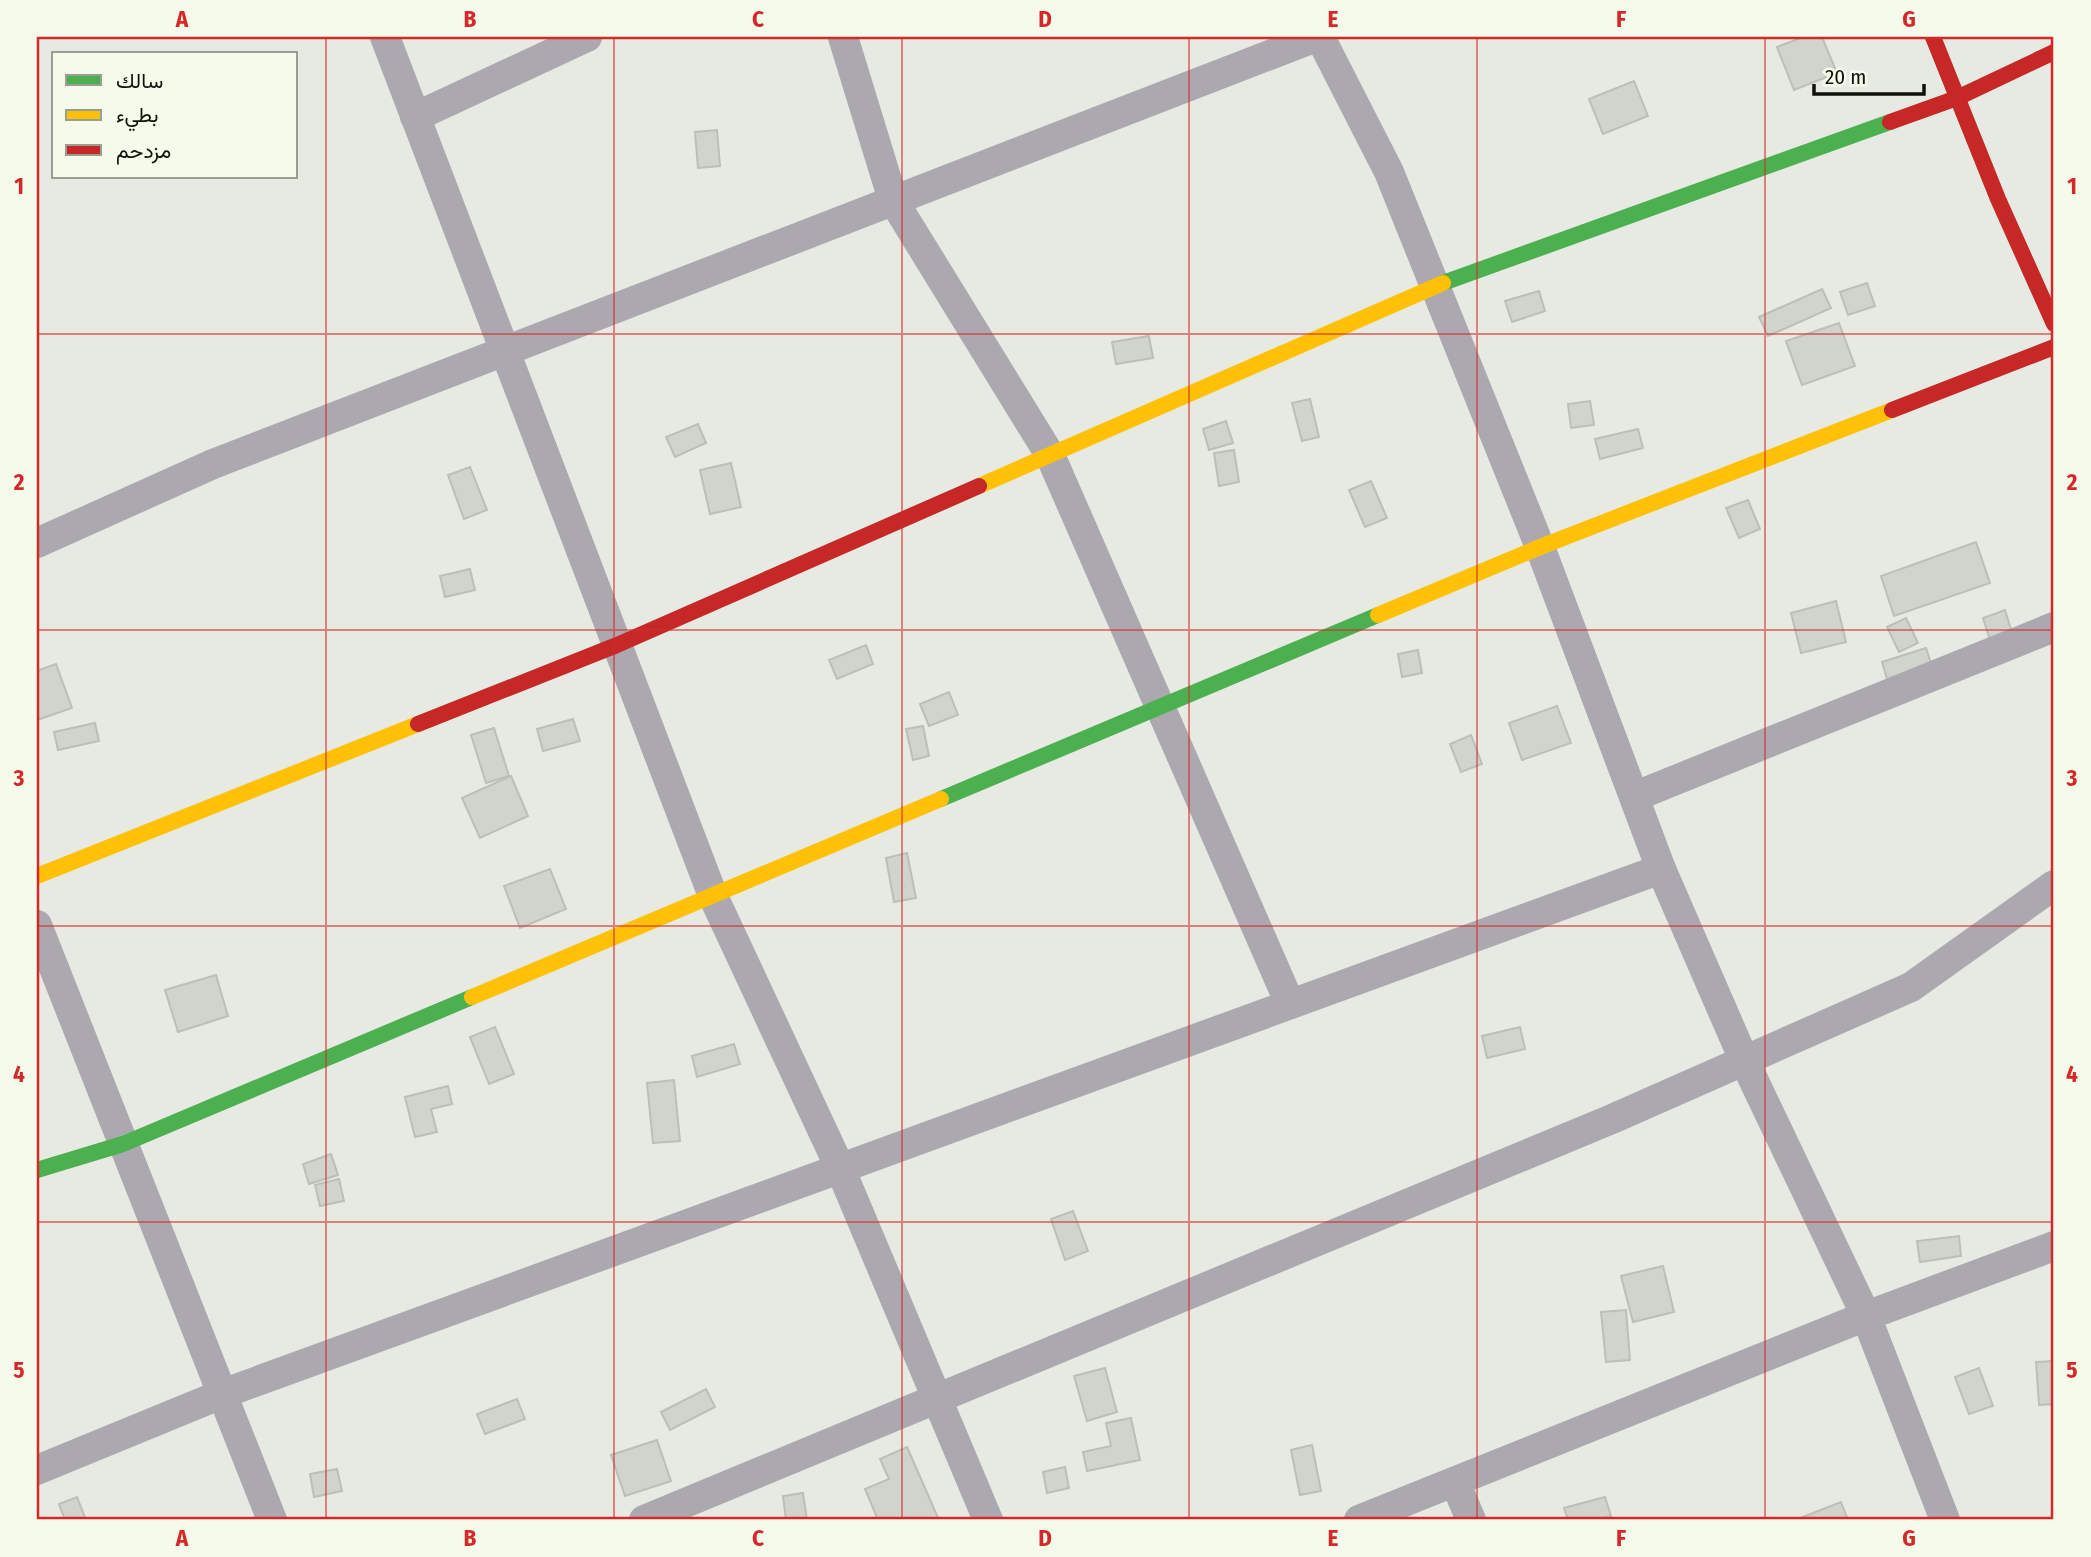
<svg xmlns="http://www.w3.org/2000/svg" width="2091" height="1557" font-family="'Fira Sans Condensed',Vazirmatn,sans-serif">
	<rect width="100%" height="100%" fill="#e7eae2"/>
	<g fill="#d1d3cd" stroke="#bcbfb8" stroke-width="2">
		<polygon points="1803,37 1822,37 1837,73 1794,90 1777,47"/>
		<polygon points="1634,81 1648,116 1603,134 1589,99"/>
		<polygon points="717,130 720,166 698,168 695,132"/>
		<polygon points="1867,283 1875,306 1848,315 1840,292"/>
		<polygon points="1822,289 1831,308 1768,336 1759,317"/>
		<polygon points="1539,291 1545,311 1512,322 1505,301"/>
		<polygon points="1839,323 1855,366 1802,385 1786,341"/>
		<polygon points="1149,336 1153,358 1116,364 1112,342"/>
		<polygon points="1310,399 1319,437 1302,441 1292,403"/>
		<polygon points="1590,401 1594,425 1571,428 1568,404"/>
		<polygon points="1226,421 1233,443 1209,450 1203,429"/>
		<polygon points="698,424 706,443 675,457 666,437"/>
		<polygon points="1638,429 1643,448 1600,459 1595,439"/>
		<polygon points="1234,450 1239,482 1219,486 1214,453"/>
		<polygon points="731,463 741,507 710,514 700,470"/>
		<polygon points="470,467 487,510 464,519 448,475"/>
		<polygon points="1371,481 1387,518 1365,527 1349,490"/>
		<polygon points="1748,500 1760,529 1739,538 1726,508"/>
		<polygon points="1976,542 1990,583 1894,616 1881,576"/>
		<polygon points="470,569 475,590 445,597 440,576"/>
		<polygon points="1836,601 1846,642 1801,653 1791,613"/>
		<polygon points="2005,610 2012,633 1990,640 1983,618"/>
		<polygon points="1906,618 1918,643 1899,652 1887,627"/>
		<polygon points="866,645 873,664 837,679 829,660"/>
		<polygon points="1926,648 1932,666 1887,679 1882,662"/>
		<polygon points="1418,650 1422,673 1402,677 1398,654"/>
		<polygon points="56,664 72,708 37,720 37,671"/>
		<polygon points="949,692 958,715 929,726 920,704"/>
		<polygon points="1557,706 1571,743 1522,760 1509,723"/>
		<polygon points="573,719 580,741 543,751 537,729"/>
		<polygon points="95,723 99,741 58,750 54,732"/>
		<polygon points="923,726 929,756 913,760 906,729"/>
		<polygon points="494,728 509,776 486,783 471,735"/>
		<polygon points="1471,735 1482,764 1461,772 1450,744"/>
		<polygon points="511,776 528,816 480,838 462,798"/>
		<polygon points="907,853 916,898 894,902 886,858"/>
		<polygon points="550,869 566,909 520,928 504,886"/>
		<polygon points="216,975 228,1016 178,1032 165,990"/>
		<polygon points="495,1027 514,1074 489,1084 470,1037"/>
		<polygon points="1520,1027 1525,1049 1487,1058 1482,1036"/>
		<polygon points="734,1044 740,1064 697,1077 692,1056"/>
		<polygon points="674,1080 680,1141 653,1143 647,1083"/>
		<polygon points="448,1086 452,1104 431,1109 437,1132 415,1137 405,1097"/>
		<polygon points="331,1154 338,1175 309,1184 303,1164"/>
		<polygon points="339,1179 344,1201 320,1206 315,1185"/>
		<polygon points="1073,1211 1088,1251 1065,1260 1051,1219"/>
		<polygon points="1959,1236 1961,1256 1920,1262 1917,1241"/>
		<polygon points="1663,1266 1674,1312 1633,1322 1621,1276"/>
		<polygon points="1626,1310 1630,1360 1606,1362 1601,1312"/>
		<polygon points="2054,1361 2054,1404 2039,1405 2036,1362"/>
		<polygon points="1105,1368 1117,1412 1087,1421 1074,1376"/>
		<polygon points="1979,1368 1993,1406 1969,1414 1955,1377"/>
		<polygon points="706,1389 715,1407 670,1430 661,1412"/>
		<polygon points="517,1399 525,1419 485,1434 477,1414"/>
		<polygon points="1131,1418 1140,1460 1087,1471 1083,1452 1111,1446 1106,1423"/>
		<polygon points="657,1440 671,1481 625,1496 611,1455"/>
		<polygon points="1312,1445 1321,1491 1300,1495 1291,1450"/>
		<polygon points="907,1447 939,1520 878,1520 865,1489 889,1479 880,1459"/>
		<polygon points="1065,1467 1069,1488 1047,1493 1043,1472"/>
		<polygon points="337,1469 342,1491 314,1497 310,1474"/>
		<polygon points="803,1493 807,1520 786,1520 783,1496"/>
		<polygon points="77,1497 86,1520 65,1520 59,1504"/>
		<polygon points="1605,1497 1611,1516 1594,1520 1568,1520 1564,1508"/>
		<polygon points="1841,1502 1848,1520 1795,1520"/>
	</g>
	<g fill="none" stroke-linecap="round" stroke-linejoin="round">
		<g stroke="#aba9af" stroke-width="30">
			<polyline points="385,37 713,896 840,1168 988,1520"/>
			<polyline points="843,37 893,200 1050,455 1290,1004"/>
			<polyline points="1320,37 1389,172 1540,547 1661,869 1744,1060 1866,1316 1945,1520"/>
			<polyline points="415,117 587,37"/>
			<polyline points="37,543 213,464 1316,37"/>
			<polyline points="1636,796 2054,627"/>
			<polyline points="37,925 272,1520"/>
			<polyline points="37,1470 222,1394 1661,869"/>
			<polyline points="1455,1482 1471,1520"/>
			<polyline points="644,1520 1612,1119 1911,987 2054,885"/>
			<polyline points="1359,1520 1866,1316 2054,1246"/>
		</g>
		<g stroke="#4caf50" stroke-width="16">
			<polyline points="1443,283 1890,122"/>
			<polyline points="941,799 1378,615"/>
			<polyline points="37,1170 123,1144 472,997"/>
		</g>
		<g stroke="#ffc107" stroke-width="16">
			<polyline points="979,486 1443,283"/>
			<polyline points="1378,615 1540,547 1892,410"/>
			<polyline points="37,876 418,724"/>
			<polyline points="472,997 941,799"/>
		</g>
		<g stroke="#c62828" stroke-width="16">
			<polyline points="1933,37 1998,199 2054,324"/>
			<polyline points="1890,122 1957,98 2054,52"/>
			<polyline points="1892,410 2054,347"/>
			<polyline points="418,724 617,645 979,486"/>
		</g>
	</g>
	<path fill="none" stroke="#d62828" stroke-width="2" stroke-opacity="0.55" d="M 326,37 L 326,1520M 614,37 L 614,1520M 902,37 L 902,1520M 1189,37 L 1189,1520M 1477,37 L 1477,1520M 1765,37 L 1765,1520M 37,334 L 2054,334M 37,630 L 2054,630M 37,926 L 2054,926M 37,1222 L 2054,1222"/>
	<rect width="2091" height="1557" fill="none" stroke="#f5fbeb" stroke-width="77"/>
	<rect x="52" y="52" width="245" height="126" fill="#f5fbeb" stroke="#999d92" stroke-width="2"/>
	<rect x="66" y="75" width="35" height="10" fill="#4caf50" stroke="#999d92" stroke-width="2"/>
	<text x="116" y="88" font-size="21" fill="#10110c">سالك</text>
	<rect x="66" y="110" width="35" height="10" fill="#ffc107" stroke="#999d92" stroke-width="2"/>
	<text x="116" y="122" font-size="21" fill="#10110c">بطيء</text>
	<rect x="66" y="145" width="35" height="10" fill="#c62828" stroke="#999d92" stroke-width="2"/>
	<text x="116" y="158" font-size="21" fill="#10110c">مزدحم</text>
	<path d="M1814 84v10h110v-10" fill="none" stroke="#10110c" stroke-width="3.5"/>
	<text x="1825" y="84" font-size="21" fill="#10110c" stroke="#f5fbeb" stroke-width="5" paint-order="stroke">20 m</text>
	<rect x="38" y="38" width="2014" height="1480" fill="none" stroke="#d62828" stroke-width="2.5"/>
	<g font-size="23" text-anchor="middle" font-weight="bold" fill="#d62828">
		<text x="182" y="27">A</text>
		<text x="470" y="27">B</text>
		<text x="758" y="27">C</text>
		<text x="1045" y="27">D</text>
		<text x="1333" y="27">E</text>
		<text x="1621" y="27">F</text>
		<text x="1909" y="27">G</text>
		<text x="19" y="194">1</text>
		<text x="2072" y="194">1</text>
		<text x="19" y="490">2</text>
		<text x="2072" y="490">2</text>
		<text x="19" y="786">3</text>
		<text x="2072" y="786">3</text>
		<text x="19" y="1082">4</text>
		<text x="2072" y="1082">4</text>
		<text x="19" y="1378">5</text>
		<text x="2072" y="1378">5</text>
		<text x="182" y="1546">A</text>
		<text x="470" y="1546">B</text>
		<text x="758" y="1546">C</text>
		<text x="1045" y="1546">D</text>
		<text x="1333" y="1546">E</text>
		<text x="1621" y="1546">F</text>
		<text x="1909" y="1546">G</text>
	</g>
</svg>
